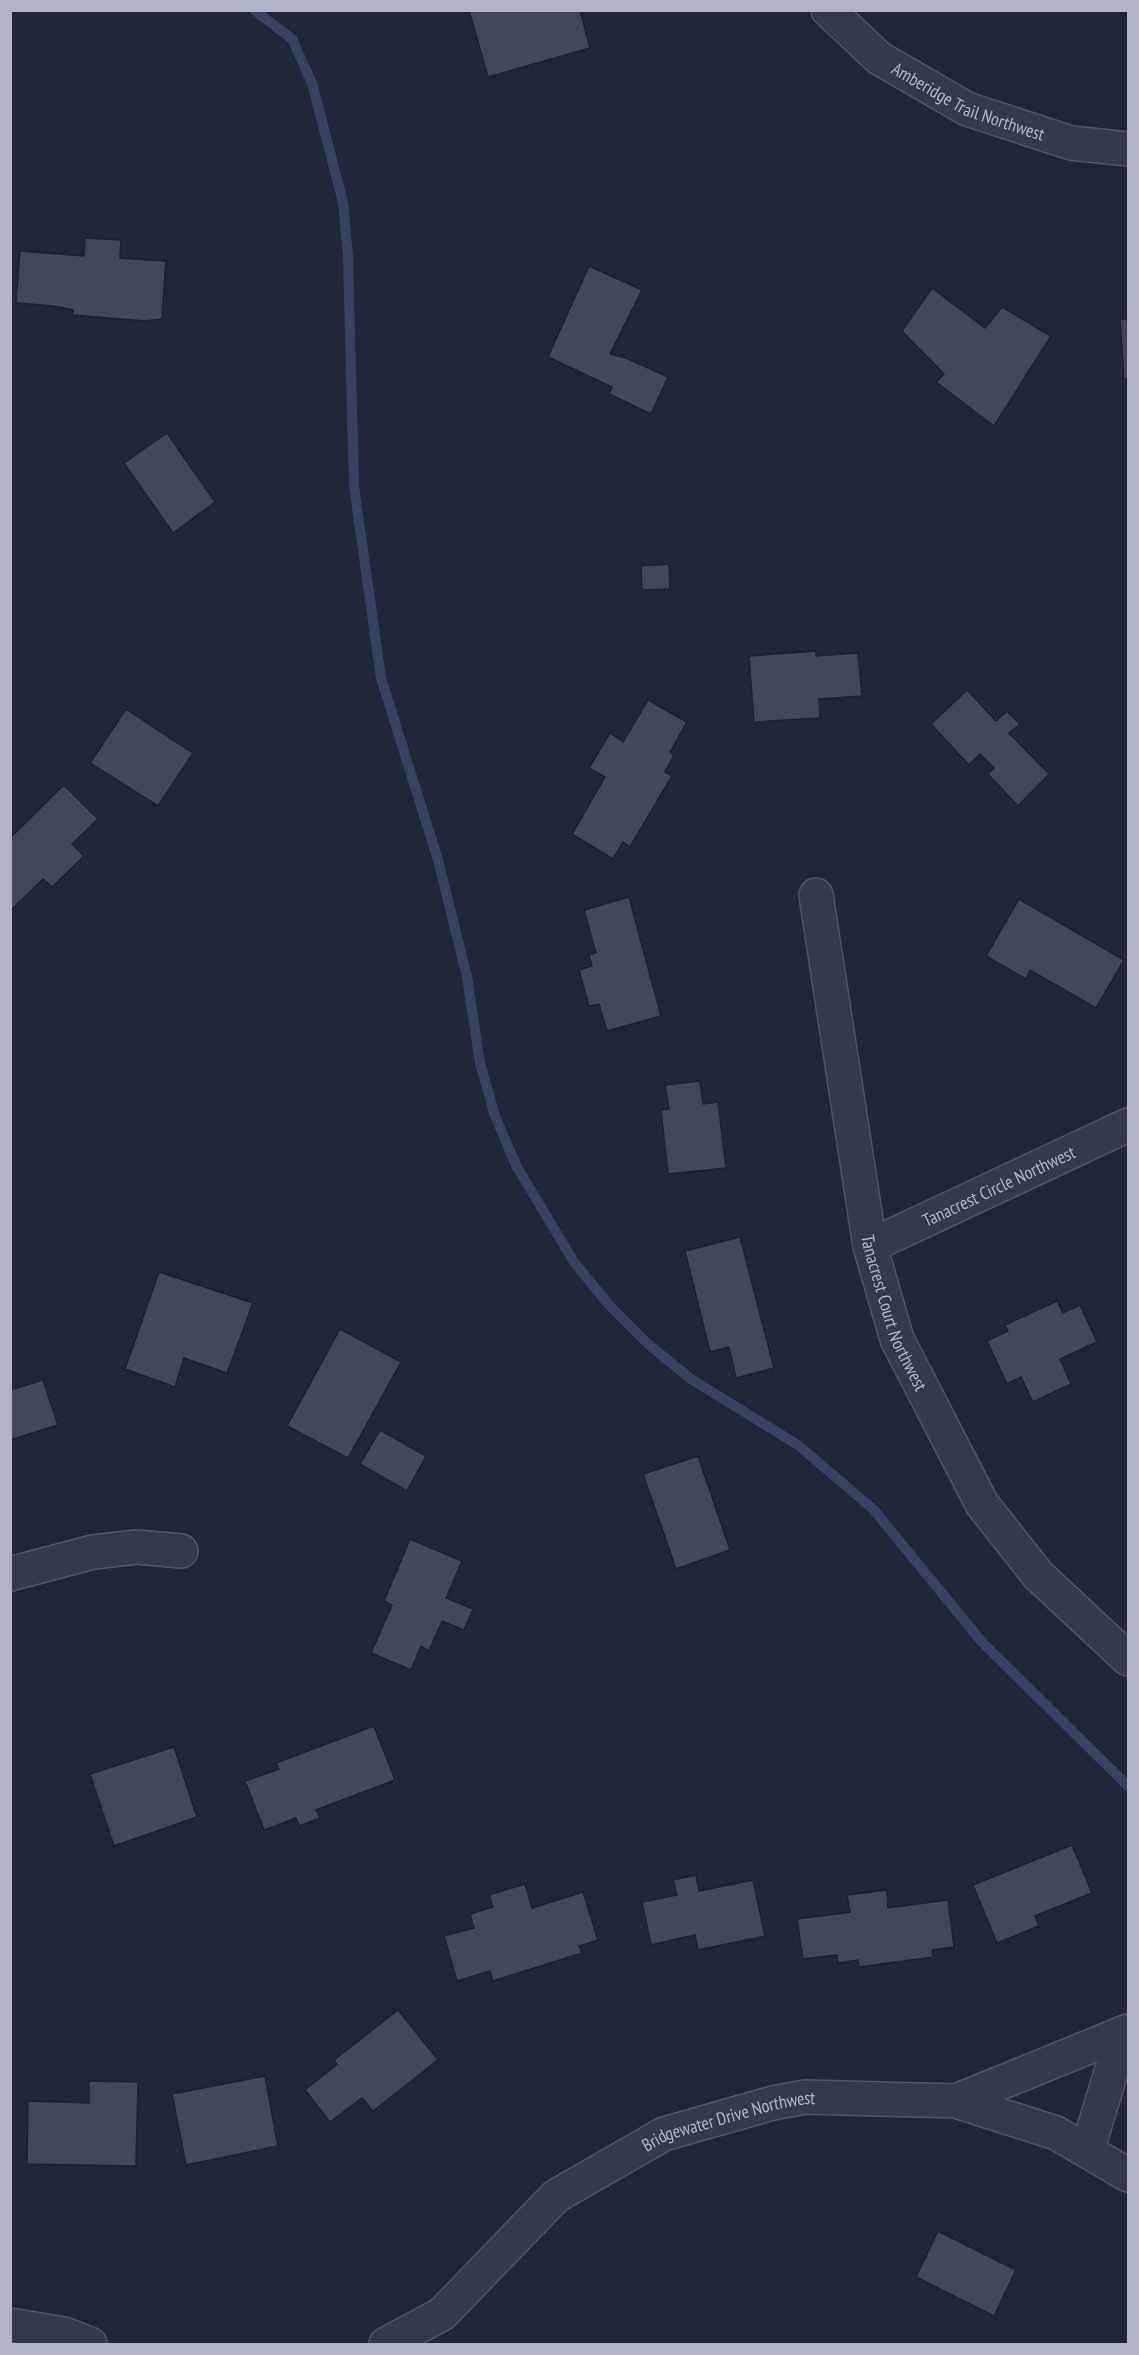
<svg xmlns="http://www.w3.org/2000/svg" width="1139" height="2355" font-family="'PT Sans Narrow',sans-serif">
	<rect width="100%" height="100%" fill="#222738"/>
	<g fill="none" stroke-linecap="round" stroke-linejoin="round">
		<polyline stroke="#384160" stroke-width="10" points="254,10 292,39 312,83 343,202 348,257 354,486 381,678 438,860 467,977 480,1063 495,1116 517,1167 574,1262 609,1305 648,1344 691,1379 798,1445 873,1509 982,1642 1128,1786"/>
	</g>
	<g fill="#414659" stroke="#1d212f" stroke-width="1.5">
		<polygon points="469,10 580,10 590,48 488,77"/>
		<polygon points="85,238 121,240 120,258 166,261 162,319 145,321 72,315 73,310 54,306 16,303 20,251 84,256"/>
		<polygon points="589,266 642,290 610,354 626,358 668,377 651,414 609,394 612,387 548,357"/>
		<polygon points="932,288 985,328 1002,307 1051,336 994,426 936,382 944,374 902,331"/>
		<polygon points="1120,319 1128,319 1128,379 1124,379"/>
		<polygon points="167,433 215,502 173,533 124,463"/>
		<polygon points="669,564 670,589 642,590 641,566"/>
		<polygon points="816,651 816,656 858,653 862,696 819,699 820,718 754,722 749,656"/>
		<polygon points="967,690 996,721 1007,711 1020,724 1009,733 1049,774 1018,806 988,774 994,768 980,754 969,765 931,724"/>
		<polygon points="648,700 687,722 670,752 674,755 665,772 672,776 630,847 623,842 613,859 572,834 605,777 589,768 610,733 623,742"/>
		<polygon points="126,709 193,753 158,806 90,763"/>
		<polygon points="64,785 98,819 72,844 84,856 52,887 43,879 10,911 10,838"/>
		<polygon points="629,897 661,1016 607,1031 599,1004 589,1006 579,970 592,966 589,955 596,953 584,910"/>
		<polygon points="1019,899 1124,960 1096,1008 1030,970 1026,979 986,956"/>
		<polygon points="700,1081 703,1104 718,1102 726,1168 668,1174 661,1110 669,1109 665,1085"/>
		<polygon points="740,1237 774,1368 736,1378 729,1347 710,1352 685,1251"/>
		<polygon points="159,1272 253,1303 227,1373 184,1358 175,1387 125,1369"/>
		<polygon points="1057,1301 1063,1313 1080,1305 1097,1342 1060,1359 1071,1384 1033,1402 1021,1377 1007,1384 987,1341 1008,1331 1005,1325"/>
		<polygon points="340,1329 401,1362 348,1458 287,1426"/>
		<polygon points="43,1380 58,1425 10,1440 10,1390"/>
		<polygon points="380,1430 426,1456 407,1491 360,1464"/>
		<polygon points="698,1456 730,1550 676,1569 643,1474"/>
		<polygon points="410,1539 462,1561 446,1598 473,1609 464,1630 442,1621 429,1651 421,1646 411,1670 371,1653 392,1605 384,1601"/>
		<polygon points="374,1726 395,1780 316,1810 320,1818 299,1826 296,1818 264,1830 245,1781 279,1769 276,1763"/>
		<polygon points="174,1747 197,1817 114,1846 90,1774"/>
		<polygon points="1072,1845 1092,1893 1035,1916 1039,1926 997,1943 973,1885"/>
		<polygon points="696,1875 699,1891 753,1880 765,1936 698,1950 695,1935 651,1945 642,1902 677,1895 673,1880"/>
		<polygon points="525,1884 532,1908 583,1892 598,1940 579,1946 582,1953 493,1981 490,1971 457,1981 444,1936 474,1928 470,1914 493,1907 489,1895"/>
		<polygon points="887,1890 888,1908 948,1900 954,1947 932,1950 933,1957 859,1967 858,1960 838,1963 837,1955 803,1959 797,1919 850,1912 847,1895"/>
		<polygon points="398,2010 438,2060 373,2111 362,2098 330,2122 305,2090 337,2064 334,2060"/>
		<polygon points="265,2076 278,2146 186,2165 172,2094"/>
		<polygon points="89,2081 138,2082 136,2166 27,2164 28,2101 89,2103"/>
		<polygon points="938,2231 1016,2270 994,2316 916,2277"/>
	</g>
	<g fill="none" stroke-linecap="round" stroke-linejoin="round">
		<g stroke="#505463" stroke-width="36">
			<g id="minor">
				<path id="s1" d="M 828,10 L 879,58 L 967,109 L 1071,143 L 1128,149"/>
				<path id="s2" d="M 816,895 L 870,1246 L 897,1339 L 982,1504 L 1038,1575 L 1128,1659"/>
				<path id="s3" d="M 870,1246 L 1128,1125"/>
				<polyline points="10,1574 93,1552 137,1547 181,1551"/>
				<polyline points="956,2101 1128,2031"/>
				<polyline points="1087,2151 1123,2033"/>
				<polyline points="10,2325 64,2334 90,2344"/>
				<path id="s4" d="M 386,2344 L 442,2314 L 556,2196 L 664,2134 L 773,2103 L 805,2097 L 956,2101 L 1056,2133 L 1128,2175"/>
			</g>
		</g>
		<use href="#minor" stroke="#353a48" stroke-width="33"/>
	</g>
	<g text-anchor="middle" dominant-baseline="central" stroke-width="6" stroke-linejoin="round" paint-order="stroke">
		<g font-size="18" fill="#b0b4c4" stroke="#1b1f2d">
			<text stroke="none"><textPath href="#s1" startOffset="170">Amberidge Trail Northwest</textPath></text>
			<text stroke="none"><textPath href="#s3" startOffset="142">Tanacrest Circle Northwest</textPath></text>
			<text stroke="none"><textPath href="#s2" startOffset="426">Tanacrest Court Northwest</textPath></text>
			<text stroke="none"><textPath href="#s4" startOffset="418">Bridgewater Drive Northwest</textPath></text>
		</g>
	</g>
	<rect width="1139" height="2355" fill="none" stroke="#b0b4c4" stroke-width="24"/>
</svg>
